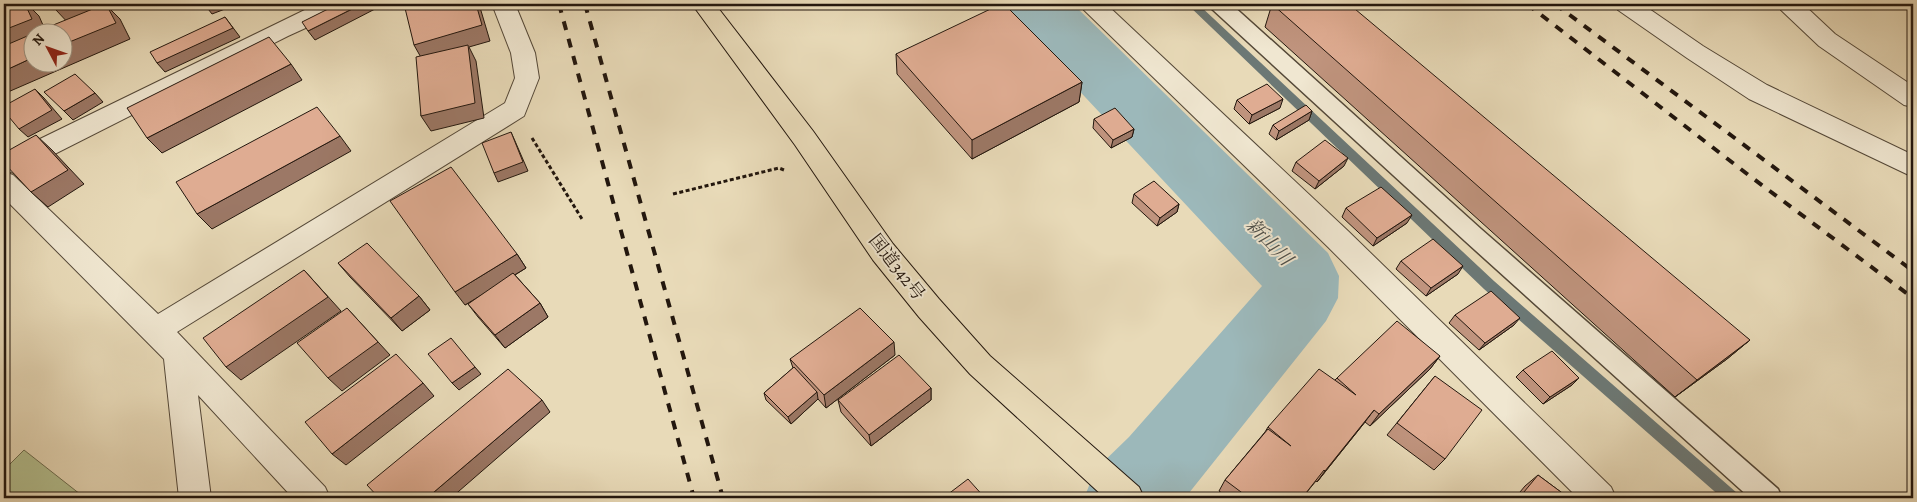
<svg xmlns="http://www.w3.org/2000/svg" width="1917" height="502" font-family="Alegreya,'Noto Serif JP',serif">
	<rect width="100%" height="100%" fill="#e8dab8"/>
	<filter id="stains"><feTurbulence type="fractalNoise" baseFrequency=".004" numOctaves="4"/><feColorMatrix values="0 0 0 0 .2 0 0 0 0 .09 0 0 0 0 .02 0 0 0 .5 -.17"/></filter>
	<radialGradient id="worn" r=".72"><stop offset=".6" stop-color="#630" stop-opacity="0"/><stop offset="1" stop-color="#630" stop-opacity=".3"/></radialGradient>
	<polygon fill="#b4c090" stroke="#6c6c4f" points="24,450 85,498 4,498 4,470"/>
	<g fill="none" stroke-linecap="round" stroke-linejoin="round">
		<polygon fill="#6c7875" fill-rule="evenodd" points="1187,4 1198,4 1494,281 1737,493 1739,498 1722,498 1484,289"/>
		<polygon fill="#9cb8ba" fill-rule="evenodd" points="1004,4 1073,4 1328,253 1339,276 1338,298 1326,321 1185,498 1084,498 1096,469 1129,437 1262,286 1013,20"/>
		<g stroke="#544838" stroke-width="3">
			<polygon id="lane" points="1210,4 1231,4 1481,229 1778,489 1782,498 1750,498 1465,241 1212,9"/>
		</g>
		<g stroke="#544838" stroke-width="2">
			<g id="street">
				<polygon points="317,4 349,4 345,10 288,36 23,170 14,173 5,170 5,156"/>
				<polygon points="492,4 515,4 535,53 539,78 524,116 177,332 325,487 330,498 293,498 198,395 211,498 179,498 164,359 4,198 4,172 13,175 158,314 505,103 515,78 511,53"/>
				<polygon points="1081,4 1106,4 1348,231 1611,487 1616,498 1578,498 1328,247 1084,10"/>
				<polygon points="1615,4 1642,4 1703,46 1767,85 1913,155 1913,177 1749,99 1687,58 1618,10"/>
				<polygon points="1778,4 1803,4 1835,34 1913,86 1913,107 1904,105 1819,46 1781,10"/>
			</g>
		</g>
		<g stroke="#23170e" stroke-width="2">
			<polygon id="highway" points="692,4 715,4 813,131 893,244 939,299 990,356 1139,487 1144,498 1105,498 970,374 919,317 873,260 795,145"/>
		</g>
		<g stroke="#23170e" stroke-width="3" stroke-dasharray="4 2.5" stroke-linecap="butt">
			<polyline points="532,138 582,219"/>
			<polyline points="673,194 779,168 784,170"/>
		</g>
		<use href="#lane" fill="#f0e7d1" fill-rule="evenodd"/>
		<use href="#street" fill="#f0e7d1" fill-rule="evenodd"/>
		<use href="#highway" fill="#e8dab8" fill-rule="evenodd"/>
		<g stroke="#23170e" stroke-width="4" stroke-dasharray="9 9" stroke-linecap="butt">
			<polyline points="559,4 694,498"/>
			<polyline points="585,4 723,498"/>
			<polyline points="1527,4 1751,177 1913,298"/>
			<polyline points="1555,4 1913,271"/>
		</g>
	</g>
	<g fill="#c0947e" stroke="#23170e">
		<polygon points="1272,4 1750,340 1727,359 1675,397 1265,27"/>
		<polygon points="896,54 1082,82 1079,102 972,159 897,74"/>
		<polygon points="1237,100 1280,108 1249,124 1234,109"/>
		<polygon points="1312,111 1309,120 1276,140 1269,134 1273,125"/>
		<polygon points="1094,119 1134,129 1132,137 1111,148 1093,128"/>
		<polygon points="1296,162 1344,166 1315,189 1292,171"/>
		<polygon points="1134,194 1179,204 1177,212 1157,226 1132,203"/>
		<polygon points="1346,208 1407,223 1373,246 1342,217"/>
		<polygon points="517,254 526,268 515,275 540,303 548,317 505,348 478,317 468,304 472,301 465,305"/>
		<polygon points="1401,261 1458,274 1426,296 1396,269"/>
		<polygon points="338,263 419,296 430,310 402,331 350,277"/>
		<polygon points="1455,315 1514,325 1479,350 1449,323"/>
		<polygon points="895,355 826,408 818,399 791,424 766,400 764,393 793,368 790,359"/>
		<polygon points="1440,356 1430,369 1370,426 1365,422 1317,482 1316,481 1302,498 1229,498 1219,491 1225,480 1265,432 1268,427 1335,380 1337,378"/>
		<polygon points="1523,370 1572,385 1543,404 1516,377"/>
		<polygon points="1435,376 1445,459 1434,470 1387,435"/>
		<polygon points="931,388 931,400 871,446 841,412 838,400"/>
		<polygon points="1538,475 1569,498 1515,498 1525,486"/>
	</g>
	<g fill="#9c7866" stroke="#23170e">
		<polygon points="4,4 21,4 4,11"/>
		<polygon points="25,4 27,4 39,16 46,32 32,32 32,41 4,53 4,30"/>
		<polygon points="71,4 126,4 111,10 120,19 130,39 8,92 4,88 4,71 32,58 32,62 62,62 62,45 71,26 56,10"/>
		<polygon points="207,4 238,4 212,14 205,5"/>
		<polygon points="362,4 372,4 375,9 315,40 308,31"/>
		<polygon points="476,4 479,4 490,41 469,47 476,61 484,118 431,131 421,116 423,61 414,45"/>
		<polygon points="225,17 240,37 165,72 157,63"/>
		<polygon points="291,64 302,80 162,153 147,138"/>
		<polygon points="1082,82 1079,102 972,159 972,140"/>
		<polygon points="35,89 44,98 62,119 28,137 19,129"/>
		<polygon points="95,93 103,102 73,120 64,111"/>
		<polygon points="1283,99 1280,108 1249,124 1252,115"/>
		<polygon points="1312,111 1309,120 1276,140 1279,131"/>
		<polygon points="1134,129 1132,137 1111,148 1113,140"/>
		<polygon points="511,132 515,141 528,171 498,182 494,173"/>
		<polygon points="36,135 52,150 84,184 48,207 31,192"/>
		<polygon points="340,136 351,151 212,229 197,214"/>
		<polygon points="1348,158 1344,166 1315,189 1319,181"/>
		<polygon points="1179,204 1177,212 1157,226 1160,218"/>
		<polygon points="1412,215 1407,223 1373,246 1377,238"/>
		<polygon points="517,254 526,268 465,305 455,292"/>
		<polygon points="1463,266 1458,274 1426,296 1431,288"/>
		<polygon points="304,270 341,311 241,380 226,367"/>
		<polygon points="419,296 430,310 402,331 391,318"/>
		<polygon points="540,303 548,317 505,348 495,335"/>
		<polygon points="347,308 390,355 342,391 328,378"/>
		<polygon points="1520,318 1514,325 1479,350 1485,343"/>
		<polygon points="1750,340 1727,359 1675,397 1697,380"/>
		<polygon points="894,342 895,355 826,408 824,395"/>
		<polygon points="1440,356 1430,369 1370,426 1379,414"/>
		<polygon points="475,367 481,374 459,390 452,383"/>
		<polygon points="1579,378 1572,385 1543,404 1550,397"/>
		<polygon points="423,383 434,396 346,465 332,454"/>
		<polygon points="931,388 931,400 871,446 869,435"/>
		<polygon points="817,392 818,399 791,424 788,417"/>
		<polygon points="542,400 550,412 451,498 427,498"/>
		<polygon points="1374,410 1365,422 1317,482 1325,471"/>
	</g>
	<g fill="#dfac92" stroke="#23170e">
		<polygon points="15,4 25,4 32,19 4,30 4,8"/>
		<polygon points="54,4 71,4 56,10"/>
		<polygon points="105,4 106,4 116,23 62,45 62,32 36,32"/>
		<polygon points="338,4 362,4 308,31 302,22"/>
		<polygon points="404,4 476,4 482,25 414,45"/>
		<polygon points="1001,4 1004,4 1082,82 972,140 896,54"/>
		<polygon points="1272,4 1349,4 1750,340 1697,380"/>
		<polygon points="225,17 233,28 157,63 150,52"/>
		<polygon points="32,34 32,58 4,71 4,46"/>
		<polygon points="269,37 291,64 147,138 127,108"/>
		<polygon points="468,45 475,103 421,116 416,57"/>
		<polygon points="75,74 95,93 64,111 44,92"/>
		<polygon points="1267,84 1283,99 1252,115 1237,100"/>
		<polygon points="35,89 52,110 19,129 4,111 4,106"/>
		<polygon points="1306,105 1312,111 1279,131 1273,125"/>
		<polygon points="317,107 340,136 197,214 176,182"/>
		<polygon points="1115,108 1134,129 1113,140 1094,119"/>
		<polygon points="511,132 523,162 494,173 482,143"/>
		<polygon points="36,135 68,170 31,192 4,163 4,153"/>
		<polygon points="1325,140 1348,158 1319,181 1296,162"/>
		<polygon points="451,167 517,254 455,292 390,201"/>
		<polygon points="1154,181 1179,204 1160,218 1134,194"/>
		<polygon points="1381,187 1412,215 1377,238 1346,208"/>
		<polygon points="1433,239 1463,266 1431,288 1401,261"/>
		<polygon points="367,243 419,296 391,318 338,263"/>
		<polygon points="304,270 328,297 226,367 203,338"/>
		<polygon points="513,273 540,303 495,335 468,304"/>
		<polygon points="1491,291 1520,318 1485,343 1455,315"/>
		<polygon points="347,308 378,342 328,378 297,343"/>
		<polygon points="860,308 894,342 824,395 790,359"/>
		<polygon points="1397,321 1440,356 1379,414 1374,410 1325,471 1324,470 1302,498 1249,498 1225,480 1268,429 1291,446 1268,427 1319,369 1356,395 1337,378"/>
		<polygon points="451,338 475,367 452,383 428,354"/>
		<polygon points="1552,351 1579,378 1550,397 1523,370"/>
		<polygon points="396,354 423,383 332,454 305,422"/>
		<polygon points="899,355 931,388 869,435 838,400"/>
		<polygon points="794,367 817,392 788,417 764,393"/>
		<polygon points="508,369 542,400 427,498 379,498 367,485"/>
		<polygon points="1435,376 1482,410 1445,459 1397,423"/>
		<polygon points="1538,475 1569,498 1519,498"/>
		<polygon points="968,479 985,498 943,498"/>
	</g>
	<g text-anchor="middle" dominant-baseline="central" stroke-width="4" stroke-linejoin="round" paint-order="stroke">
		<g font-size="18" fill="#23170e" stroke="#f0e7d1">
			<text transform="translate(897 267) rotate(52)">国道342号</text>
		</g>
		<g font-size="19" font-style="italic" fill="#4d4f4a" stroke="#f0e7d1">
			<text transform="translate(1269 242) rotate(46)">新山川</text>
		</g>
	</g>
	<rect width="1917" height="502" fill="none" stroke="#e8dab8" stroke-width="20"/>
	<rect x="5" y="5" width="1907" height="492" fill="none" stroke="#23170e" stroke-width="2.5"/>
	<rect x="10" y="10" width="1897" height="482" fill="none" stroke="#23170e"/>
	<g transform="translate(48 48) rotate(311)"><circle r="24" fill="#f0e7d1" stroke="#9e9483"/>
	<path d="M0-4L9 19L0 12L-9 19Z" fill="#8f2418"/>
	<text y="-8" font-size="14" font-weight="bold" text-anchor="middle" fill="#23170e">N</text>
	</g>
	<rect width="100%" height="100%" filter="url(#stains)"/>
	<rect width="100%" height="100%" fill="url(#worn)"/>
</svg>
